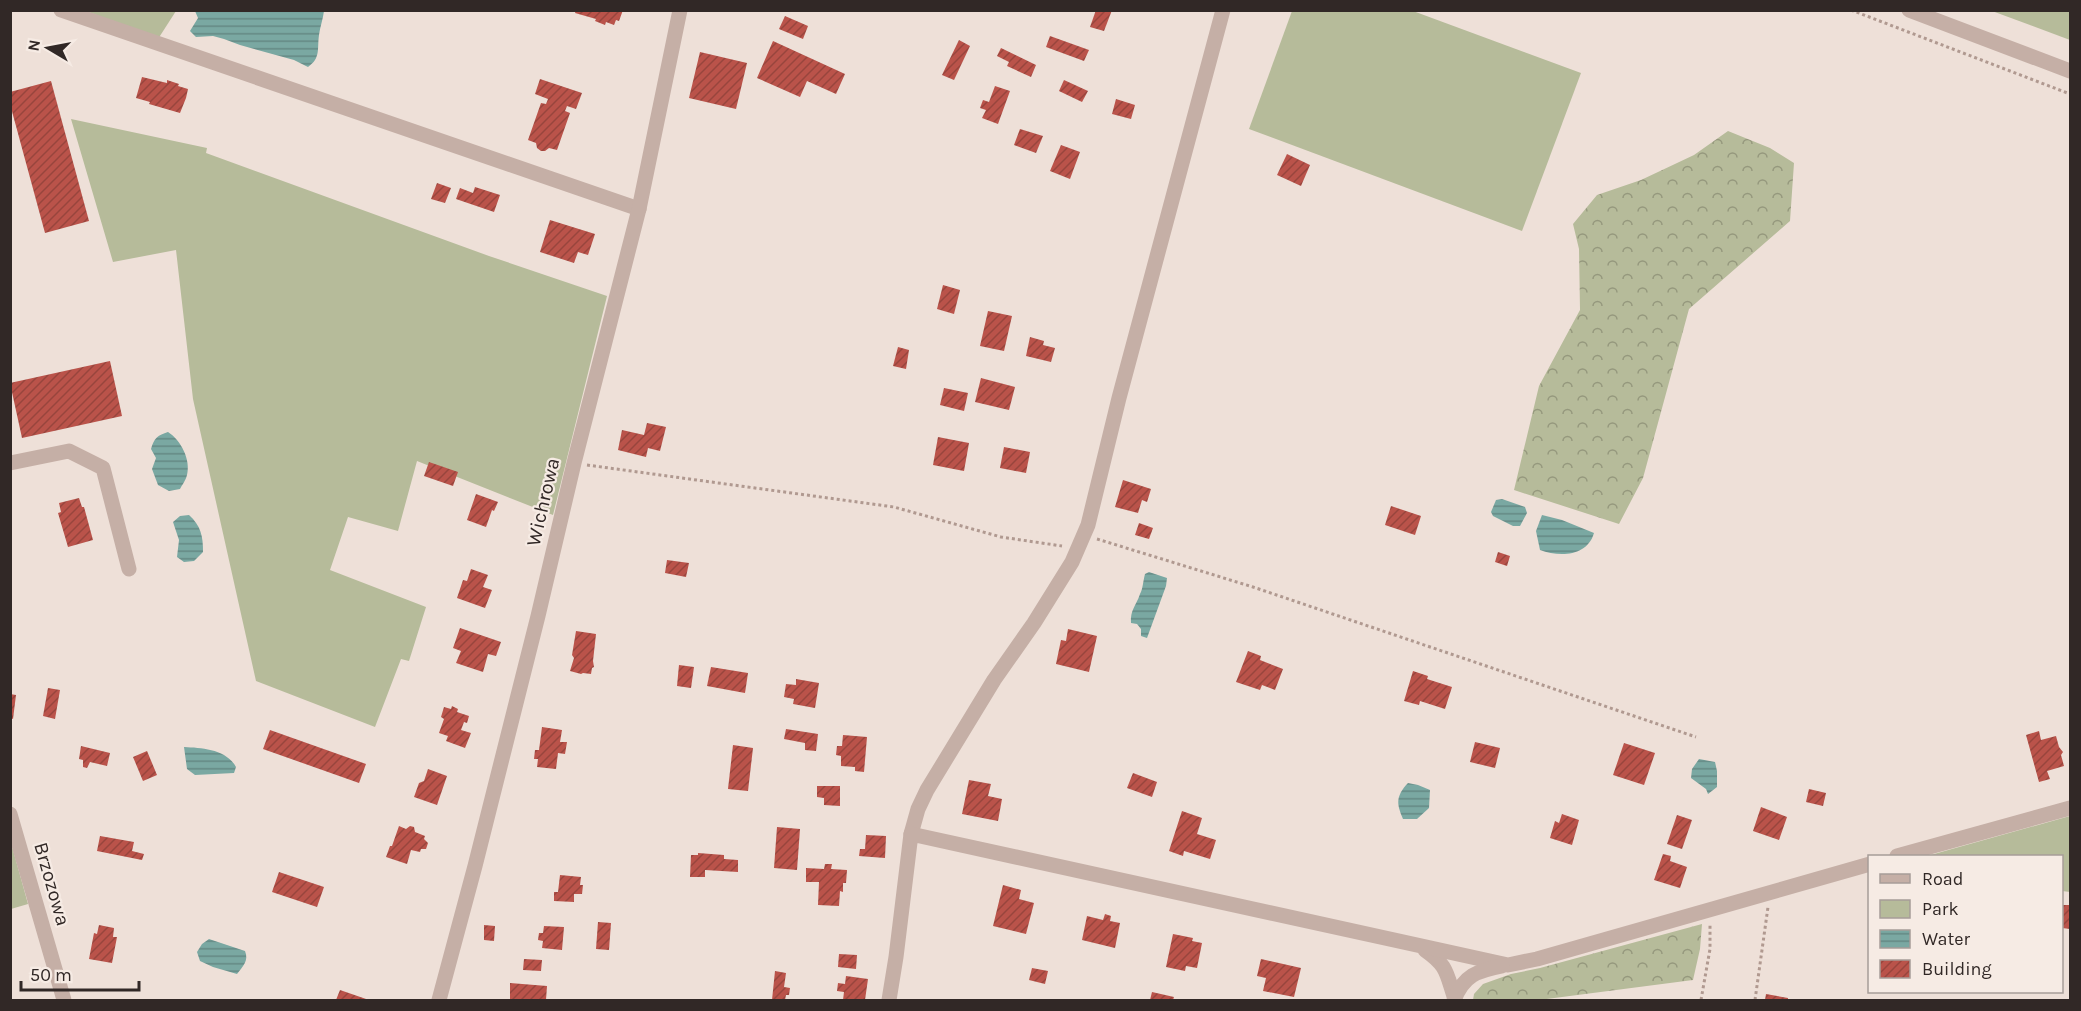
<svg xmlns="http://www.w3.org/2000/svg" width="2081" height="1011" font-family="Karla,sans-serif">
	<defs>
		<pattern id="forest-crowns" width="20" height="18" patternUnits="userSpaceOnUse" patternTransform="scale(1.5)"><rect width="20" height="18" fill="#b6bb9a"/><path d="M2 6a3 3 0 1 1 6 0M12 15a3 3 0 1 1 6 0" fill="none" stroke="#95987d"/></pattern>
		<pattern id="water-rules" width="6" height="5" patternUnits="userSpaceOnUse" patternTransform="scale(1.5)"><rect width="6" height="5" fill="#7aa8a2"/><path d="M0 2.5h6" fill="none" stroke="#658984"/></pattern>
		<pattern id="building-hatch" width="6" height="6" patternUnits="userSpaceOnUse" patternTransform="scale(1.5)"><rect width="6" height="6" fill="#ba534a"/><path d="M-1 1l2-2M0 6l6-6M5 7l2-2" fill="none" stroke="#98453d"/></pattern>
	</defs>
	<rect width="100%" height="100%" fill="#eee0d8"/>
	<g fill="#b6bb9a">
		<polygon points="86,11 176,11 158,39"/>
		<polygon points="1292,11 1413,11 1581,73 1522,231 1249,129"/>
		<polygon points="1992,11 2070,11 2070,40"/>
		<polygon points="71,119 207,148 206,153 489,256 607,296 553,515 417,461 398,531 348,517 330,570 426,607 409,661 401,659 375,727 256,681 193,399 176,250 113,262"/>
		<polygon points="2070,816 2070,892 2062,891 2062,856 1927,856"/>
		<polygon points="10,839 28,904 11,909 10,909"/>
	</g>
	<g fill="url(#forest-crowns)">
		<polygon points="1728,131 1770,148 1794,163 1790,221 1689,309 1643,478 1619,524 1514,490 1539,386 1580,310 1579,249 1573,224 1597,195 1641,180 1694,155"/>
		<polygon points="1702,924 1700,949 1693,980 1539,1000 1473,1000 1474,994 1483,984 1511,974 1540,968"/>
	</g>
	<g fill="url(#water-rules)">
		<path d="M 195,11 L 324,11 C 323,19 320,27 319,35 C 317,49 321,58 308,67 L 294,60 L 240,45 L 224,39 L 213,36 L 196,37 L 190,31 L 198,18 Z"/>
		<path d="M 168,432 C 181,440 191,460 187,475 C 186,480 182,485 180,489 L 169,491 L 158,485 L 152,469 L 156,458 L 151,449 C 154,438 158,435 168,432 Z"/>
		<polygon points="1502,499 1525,507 1527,513 1520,526 1513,526 1493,516 1491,512 1496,500"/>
		<path d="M 189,515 C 201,526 203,536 203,552 L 194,561 L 184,562 L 177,557 L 179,540 L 173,522 L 180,516 Z"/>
		<path d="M 1542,515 L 1562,520 L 1594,533 C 1587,557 1559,557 1540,550 L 1536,531 Z"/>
		<path d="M 1149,572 L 1167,578 L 1166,586 L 1147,638 L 1141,636 L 1141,629 L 1137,624 L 1131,623 C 1130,610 1136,606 1140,594 C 1143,589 1143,581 1145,574 Z"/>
		<path d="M 184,747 C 202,748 226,749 236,767 L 234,773 L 195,775 L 187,769 Z"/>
		<polygon points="1699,759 1715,762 1717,771 1717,787 1708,794 1706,789 1691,778 1692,769"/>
		<path d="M 1408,783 L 1418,785 L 1430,790 L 1429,808 L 1417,819 L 1403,819 C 1396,803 1396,796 1408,783 Z"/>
		<path d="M 209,939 L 245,951 C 249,961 243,966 237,974 L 213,967 L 200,961 L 197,952 L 202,944 Z"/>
	</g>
	<g fill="url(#building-hatch)">
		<polygon points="576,10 623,10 619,21 616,20 614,25 606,22 605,25 595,21 596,19 575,13"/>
		<polygon points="1096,10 1112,10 1104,31 1090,27"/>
		<polygon points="785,16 808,26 803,39 779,29"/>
		<polygon points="1050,36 1089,50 1084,61 1046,47"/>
		<polygon points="959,40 970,46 954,80 942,75"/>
		<polygon points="773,41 845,74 836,94 807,81 800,97 757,78"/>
		<polygon points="1001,48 1036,65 1031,77 1007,66 1009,62 997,56"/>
		<polygon points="700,52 747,63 736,109 689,98"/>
		<polygon points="142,77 167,83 167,80 179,84 178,86 188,89 186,98 180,113 149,104 150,102 136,98"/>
		<polygon points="540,79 582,93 576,109 567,106 565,111 570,113 557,150 549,148 545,151 541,151 537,148 536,143 528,140 541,103 546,104 548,99 535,94"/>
		<polygon points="1064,80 1088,91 1082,102 1059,91"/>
		<polygon points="51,81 89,221 45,233 10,104 10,92"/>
		<polygon points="995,86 1010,91 998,124 982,118 986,110 980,108 983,100 989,102"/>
		<polygon points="1116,99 1135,105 1131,119 1112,114"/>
		<polygon points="1020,129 1043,136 1036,153 1014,145"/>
		<polygon points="1061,145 1080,152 1070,179 1050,171"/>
		<polygon points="1287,154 1310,165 1301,186 1277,175"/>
		<polygon points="437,183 451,188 445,203 431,199"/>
		<polygon points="475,187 500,195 494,212 456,199 460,188 473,193"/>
		<polygon points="550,220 595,234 588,255 578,252 574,263 540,252"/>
		<polygon points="943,285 960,290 954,314 937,309"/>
		<polygon points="988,311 1012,316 1004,351 980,346"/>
		<polygon points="1030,337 1044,341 1043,345 1055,348 1051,362 1026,356"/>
		<polygon points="898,347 909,350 906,369 893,366"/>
		<polygon points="110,361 122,416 22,438 10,383"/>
		<polygon points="981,378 1015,387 1009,410 975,402"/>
		<polygon points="944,388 968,393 964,411 940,405"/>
		<polygon points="647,423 666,427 660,451 648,448 646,457 618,450 622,430 644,435"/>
		<polygon points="938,437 969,443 964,471 933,465"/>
		<polygon points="1004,447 1030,452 1026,473 1000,468"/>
		<polygon points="429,462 458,472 453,486 424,476"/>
		<polygon points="1123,480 1151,489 1147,502 1142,500 1138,513 1115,507"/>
		<polygon points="476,494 498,502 494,511 492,510 486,527 467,520"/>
		<polygon points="79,498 82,507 84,507 93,540 68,547 58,513 61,512 59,503"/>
		<polygon points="1391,506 1421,516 1415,535 1385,525"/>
		<polygon points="1139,523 1153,528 1149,539 1135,535"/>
		<polygon points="1498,552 1510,556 1507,566 1495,562"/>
		<polygon points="667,560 689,563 686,577 665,573"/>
		<polygon points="471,569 488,575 483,587 492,590 485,608 457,598 463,580 467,581"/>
		<polygon points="460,628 501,642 496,656 488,654 483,672 456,663 461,651 453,648"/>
		<polygon points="1068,629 1097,636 1089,672 1056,664 1061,640 1066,641"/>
		<polygon points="576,631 596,634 593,661 594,667 592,668 591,674 583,673 581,674 570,671 574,658 572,655"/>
		<polygon points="1248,651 1261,656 1260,660 1283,669 1275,690 1262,685 1260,690 1236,682"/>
		<polygon points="679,665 694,667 691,688 677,686"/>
		<polygon points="711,667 748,673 745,693 707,686"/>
		<polygon points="1413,671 1428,676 1427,679 1452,687 1445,709 1420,701 1419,705 1404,701"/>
		<polygon points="796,679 819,683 815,708 793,704 794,699 784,697 786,684 796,685"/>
		<polygon points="48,688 60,690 55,719 43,716"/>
		<polygon points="10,694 16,695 13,719 10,718"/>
		<polygon points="452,706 458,709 457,712 469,716 467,723 464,722 461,730 471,733 465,748 446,741 448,736 439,733 444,719 441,717 444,707 451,709"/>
		<polygon points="542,727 562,730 560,742 567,742 565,754 558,753 556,769 537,767 538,759 534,759 535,750 539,750"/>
		<polygon points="786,729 818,734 816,751 805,750 805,743 784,739"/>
		<polygon points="270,730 366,764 359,783 263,749"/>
		<polygon points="2039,731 2041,740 2056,736 2059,747 2063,752 2061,755 2064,766 2047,771 2050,779 2039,782 2026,735"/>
		<polygon points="843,735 867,737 864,772 855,771 855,767 841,766 841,756 836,755 837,746 842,746"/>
		<polygon points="1475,742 1500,748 1495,768 1470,762"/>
		<polygon points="1624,743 1655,753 1644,785 1613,775"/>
		<polygon points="733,745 753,748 748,791 728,789"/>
		<polygon points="81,746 110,753 107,766 90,762 87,768 83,767 83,760 79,759"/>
		<polygon points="147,751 157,775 143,781 133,757"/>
		<polygon points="428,769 447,776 437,805 414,797 419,783 424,781"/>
		<polygon points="1133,773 1157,782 1152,797 1127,788"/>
		<polygon points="969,780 991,784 988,796 1002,799 998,821 962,814"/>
		<polygon points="817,786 840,786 840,806 824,805 824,798 817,797"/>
		<polygon points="1809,789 1826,793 1823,806 1806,802"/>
		<polygon points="1761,807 1787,817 1779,840 1753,831"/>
		<polygon points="1182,811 1202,818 1197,834 1216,840 1210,859 1184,851 1183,856 1169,851"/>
		<polygon points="1562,814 1579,820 1572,845 1550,838 1555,821 1559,823"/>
		<polygon points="1677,815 1692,820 1682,849 1667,844"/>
		<polygon points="399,826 406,829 410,826 414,827 415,832 425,836 424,839 428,843 426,849 421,849 420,852 411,850 407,864 386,857 390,846 392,846"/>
		<polygon points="777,827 800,829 797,870 774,868"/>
		<polygon points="866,835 886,836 885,858 859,856 860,849 865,849"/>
		<polygon points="100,836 134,842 132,851 144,854 142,860 97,851"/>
		<polygon points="698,853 724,855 724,859 738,860 738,872 705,870 705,877 690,877 691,855 698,855"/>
		<polygon points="1663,854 1671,856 1670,861 1687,867 1680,888 1654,880"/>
		<polygon points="825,864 832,864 831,869 847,870 846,883 843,883 843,892 840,891 839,906 818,905 819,882 806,882 806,868 824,869"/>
		<polygon points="279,872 324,887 317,907 272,892"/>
		<polygon points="560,875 581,877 580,885 583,885 582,894 574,894 574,902 554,901 554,892 558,892"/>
		<polygon points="1003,885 1021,890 1019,899 1034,903 1026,934 993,926"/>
		<polygon points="2063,905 2070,905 2070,929 2062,928"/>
		<polygon points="1105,914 1111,916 1110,921 1120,923 1115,948 1082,940 1087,916 1103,920"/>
		<polygon points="598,922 611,923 609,950 596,949"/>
		<polygon points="99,925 114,928 113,937 117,937 112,963 89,959 94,933 97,934"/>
		<polygon points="484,925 495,926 494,941 484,940"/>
		<polygon points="544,926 564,927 562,950 542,948 543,941 538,940 539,933 543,933"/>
		<polygon points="1173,934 1193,938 1192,941 1202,943 1197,968 1186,966 1185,971 1166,967"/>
		<polygon points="839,954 857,955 856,969 838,967"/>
		<polygon points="524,959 542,960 541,971 523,970"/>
		<polygon points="1261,959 1301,968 1294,997 1263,991 1266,978 1257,976"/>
		<polygon points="1032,968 1048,971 1045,984 1029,980"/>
		<polygon points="775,971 786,973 784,987 790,988 789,995 786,995 785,1000 772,1000"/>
		<polygon points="846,976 868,979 865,1000 843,1000 844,992 837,991 838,983 845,984"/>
		<polygon points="510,983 547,986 546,1000 510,1000"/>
		<polygon points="340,990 369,1000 336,1000"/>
		<polygon points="1152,992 1174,997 1173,1000 1150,1000"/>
		<polygon points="1766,994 1788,998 1788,1000 1765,1000"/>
	</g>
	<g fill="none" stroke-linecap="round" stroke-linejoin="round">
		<g stroke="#b09990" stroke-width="3" stroke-dasharray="3 3" stroke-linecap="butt">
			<polyline points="1851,10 2070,94"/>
			<polyline points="587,465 894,507 1001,537 1062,546"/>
			<polyline points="1097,539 1253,587 1696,737"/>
			<polyline points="1701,1000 1710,949 1710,925"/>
			<polyline points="1755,1000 1768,907"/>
		</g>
		<g stroke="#c5afa6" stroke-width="15">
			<polyline points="61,10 639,209"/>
			<polyline points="1909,10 2070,71"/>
			<polyline points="10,463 69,451 103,468 129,569"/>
			<polyline points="10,814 64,1000"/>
			<polyline points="911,834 918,809 927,790 994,680 1034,623 1072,562 1088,525 1119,398 1223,10"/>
			<polyline points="1897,856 2070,808"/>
			<path d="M 1425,950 C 1448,966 1446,973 1455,999"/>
			<polyline points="439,1000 475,866 538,616 574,463 639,209 680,10"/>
			<polyline points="889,1000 896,957 911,834 1508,965 1537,959 1870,864"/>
			<path d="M 1454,1000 C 1464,975 1477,971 1502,966"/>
		</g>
	</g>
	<g text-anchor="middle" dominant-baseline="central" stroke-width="4.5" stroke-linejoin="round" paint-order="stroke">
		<g font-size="20" fill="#312826" stroke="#f6ebe4">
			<text transform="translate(543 502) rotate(-77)">Wichrowa</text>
			<text transform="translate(52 884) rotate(74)">Brzozowa</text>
		</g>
	</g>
	<rect width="2081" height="1011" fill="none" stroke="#312826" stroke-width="24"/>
	<rect x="1868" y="855" width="195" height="138" fill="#f6ebe4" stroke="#a79d98" stroke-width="1.5"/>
	<rect x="1880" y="874" width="30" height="9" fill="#c5afa6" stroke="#a79d98" stroke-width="1.5"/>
	<text x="1922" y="885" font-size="18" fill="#312826">Road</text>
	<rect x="1880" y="900" width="30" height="18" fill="#b6bb9a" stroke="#a79d98" stroke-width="1.5"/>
	<text x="1922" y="915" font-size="18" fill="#312826">Park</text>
	<rect x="1880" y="930" width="30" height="18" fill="url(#water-rules)" stroke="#a79d98" stroke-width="1.5"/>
	<text x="1922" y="945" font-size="18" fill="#312826">Water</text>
	<rect x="1880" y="960" width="30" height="18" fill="url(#building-hatch)" stroke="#a79d98" stroke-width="1.5"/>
	<text x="1922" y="975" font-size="18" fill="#312826">Building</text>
	<g transform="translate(48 48) rotate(280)" stroke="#f6ebe4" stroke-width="4.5" paint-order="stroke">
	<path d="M0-4.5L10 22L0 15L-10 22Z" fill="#312826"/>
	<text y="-9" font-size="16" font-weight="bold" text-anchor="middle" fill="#312826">N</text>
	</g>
	<path d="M21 981v9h118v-9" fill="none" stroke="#312826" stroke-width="3"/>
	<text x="30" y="981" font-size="18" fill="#312826" stroke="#f6ebe4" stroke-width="4.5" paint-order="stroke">50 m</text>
</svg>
